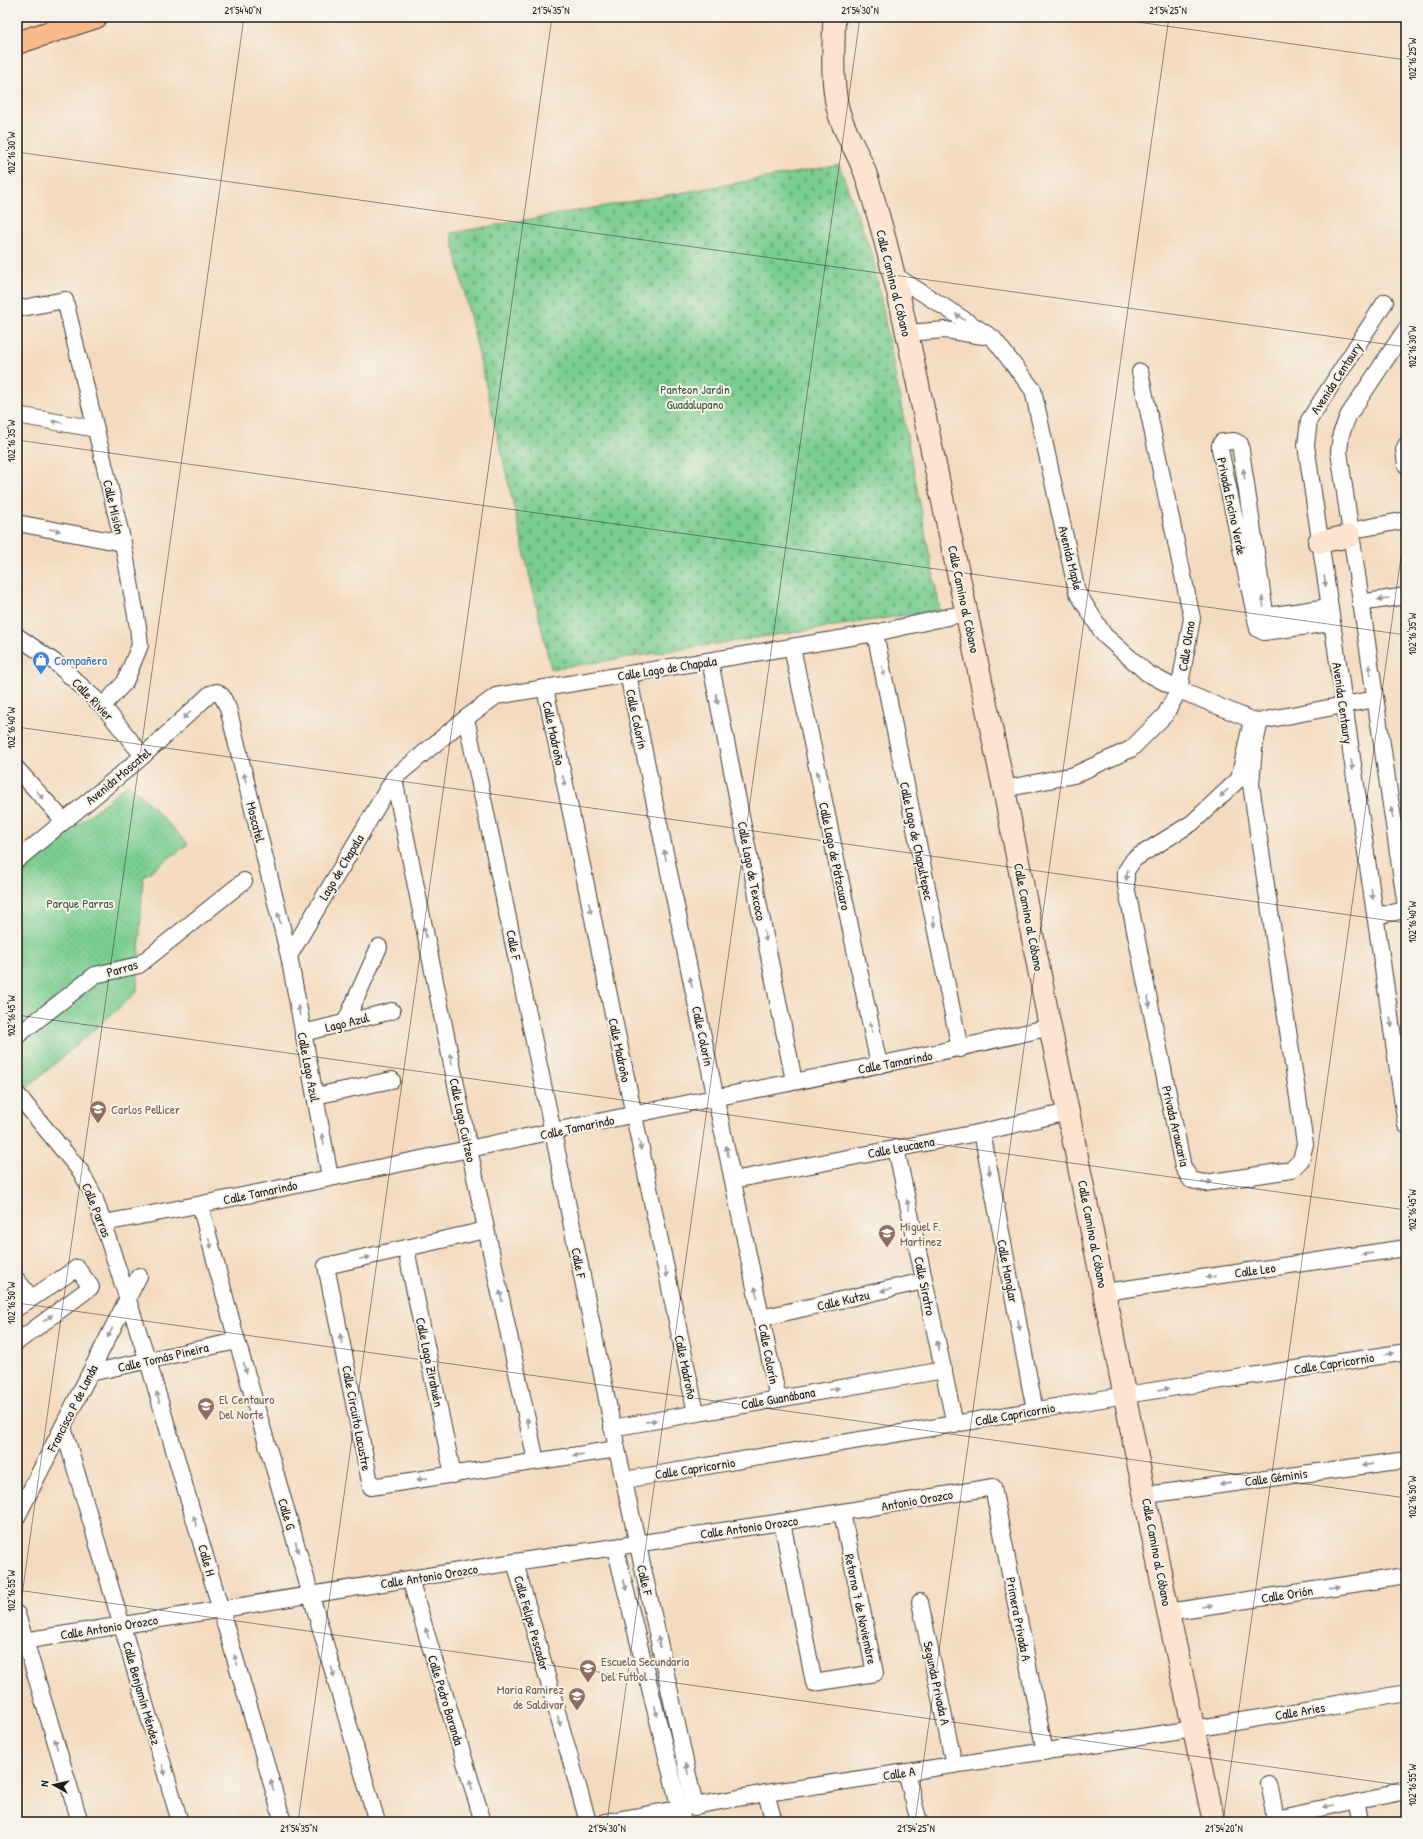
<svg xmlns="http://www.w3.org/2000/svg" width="1423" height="1839" font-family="'Patrick Hand',sans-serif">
	<defs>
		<pattern id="cemetery-stones" width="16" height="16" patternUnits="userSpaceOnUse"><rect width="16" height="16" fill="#7ace91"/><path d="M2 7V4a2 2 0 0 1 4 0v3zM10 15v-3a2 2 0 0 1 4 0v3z" fill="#69b07c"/></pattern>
		<pattern id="park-dots" width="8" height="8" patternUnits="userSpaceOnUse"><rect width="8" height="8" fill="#7ace91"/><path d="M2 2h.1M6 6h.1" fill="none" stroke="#69b07c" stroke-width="1.8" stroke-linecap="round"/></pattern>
	</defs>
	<rect width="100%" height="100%" fill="#f7f3e8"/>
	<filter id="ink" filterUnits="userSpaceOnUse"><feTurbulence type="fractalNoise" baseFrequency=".025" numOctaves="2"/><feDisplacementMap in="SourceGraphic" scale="8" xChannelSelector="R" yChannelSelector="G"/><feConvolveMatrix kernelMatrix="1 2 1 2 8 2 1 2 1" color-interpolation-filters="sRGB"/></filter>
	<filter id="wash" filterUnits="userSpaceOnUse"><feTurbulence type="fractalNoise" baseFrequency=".012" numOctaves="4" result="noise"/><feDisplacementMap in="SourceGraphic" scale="16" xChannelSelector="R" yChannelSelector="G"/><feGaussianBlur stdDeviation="0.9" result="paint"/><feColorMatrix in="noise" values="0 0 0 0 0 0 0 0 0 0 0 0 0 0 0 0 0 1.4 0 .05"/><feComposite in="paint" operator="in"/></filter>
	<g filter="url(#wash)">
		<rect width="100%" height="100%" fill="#f4dbbf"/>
		<polygon fill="url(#cemetery-stones)" stroke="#4b7556" points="839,165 873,257 940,610 551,669 451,233"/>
		<polygon fill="url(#park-dots)" stroke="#4b7556" points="129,783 188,844 143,877 137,992 27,1088 17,1076 17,874"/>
	</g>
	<g filter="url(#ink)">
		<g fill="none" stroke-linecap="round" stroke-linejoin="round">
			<g stroke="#3c3934" stroke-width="18">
				<g id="street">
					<polyline points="894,275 993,338 1033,390 1077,592 1104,635 1147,673 1179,690 1252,720 1260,721 1375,699"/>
					<polyline points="1385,302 1309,420 1306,445 1406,1125"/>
					<polyline points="17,309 65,300 123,543 138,627 140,645 125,682 103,706"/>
					<polyline points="1406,329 1348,416 1341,434 1339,452 1406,907"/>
					<polyline points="907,333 945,330 983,336"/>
					<polyline points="17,415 96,429"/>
					<polyline points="1406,445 1404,450 1406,465"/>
					<polyline points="17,523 123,543"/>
					<polyline points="1349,531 1406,520"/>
					<polyline points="1360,603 1406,596"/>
					<polyline points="1329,607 1267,616 1265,612 1240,444 1234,441 1222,442 1220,445 1220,449 1258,629 1264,632 1331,623"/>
					<polyline points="875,633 960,1049"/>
					<polyline points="17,636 56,663 103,706 143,756"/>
					<polyline points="792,647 879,1065"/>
					<polyline points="710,661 794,1081"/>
					<polyline points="628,674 778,1399"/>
					<polyline points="545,688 696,1413"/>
					<polyline points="466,718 553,1132 617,1449 695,1807"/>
					<polyline points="1252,720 1239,779 1192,823 1134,859 1126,871 1126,886 1183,1167 1191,1180 1205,1183 1291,1170 1301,1160 1305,1144 1251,785 1254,748 1260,721"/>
					<polyline points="17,769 64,821"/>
					<polyline points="394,778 469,1149 536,1461"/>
					<polyline points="1004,789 1074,775 1131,749 1165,715 1179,690 1192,618 1140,372"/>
					<polyline points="17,860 143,756 210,694 217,692 222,696 228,708 289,956 330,1177"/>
					<polyline points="1375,916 1406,910"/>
					<polyline points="289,956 394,778 466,718 496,696 875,633 966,613"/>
					<polyline points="345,1023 379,947"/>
					<polyline points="303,1033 392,1011"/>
					<polyline points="17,1036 95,975 139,965 244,881"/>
					<polyline points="17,1094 81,1172 94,1196 148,1361 283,1822"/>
					<polyline points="315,1096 392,1080"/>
					<polyline points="982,1132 1035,1411"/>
					<polyline points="896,1148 955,1425"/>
					<polyline points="733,1180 982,1132 1068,1112"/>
					<polyline points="200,1205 237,1341 377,1822"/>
					<path d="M 104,1223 C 287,1189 469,1148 651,1111 C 784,1083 918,1059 1050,1027"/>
					<polyline points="486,1230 326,1266 371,1487 617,1449"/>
					<polyline points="406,1249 453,1475"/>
					<polyline points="17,1280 31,1298"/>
					<polyline points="1105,1292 1406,1248"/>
					<polyline points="17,1308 77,1268 91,1287 17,1342"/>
					<polyline points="761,1318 924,1281"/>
					<polyline points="90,1373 237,1341"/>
					<polyline points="63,1427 180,1822"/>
					<polyline points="612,1428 944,1370"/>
					<polyline points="624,1480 1125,1395 1406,1352"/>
					<polyline points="1146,1495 1406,1460"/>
					<polyline points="17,1517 139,1276"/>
					<polyline points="782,1522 814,1683 875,1673 842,1513"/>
					<polyline points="615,1547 683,1822"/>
					<polyline points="515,1562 588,1822"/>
					<polyline points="410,1579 483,1822"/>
					<polyline points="920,1602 954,1765"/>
					<polyline points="1168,1612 1406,1576"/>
					<polyline points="17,1614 80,1822"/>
					<polyline points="17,1642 515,1562 782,1522 993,1487 1045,1752"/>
					<polyline points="906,1772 919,1822"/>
					<polyline points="1269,1784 1277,1822"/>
					<polyline points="766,1793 774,1822"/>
					<polyline points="1357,1801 1361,1822"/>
					<polyline points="1276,1818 1406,1791"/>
					<polyline points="605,1822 766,1793 1194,1729 1406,1693"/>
				</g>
			</g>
			<g stroke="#3c3934" stroke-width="24">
				<g id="secondary">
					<path d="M 834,17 C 834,46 831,77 837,105 C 842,131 859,152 867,178 C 883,229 896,281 907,333 L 1004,789 L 1050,1027 L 1068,1112 L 1168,1612 L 1214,1822"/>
					<polyline points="1319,542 1350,536"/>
				</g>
			</g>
			<g stroke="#3c3934" stroke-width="24">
				<polyline id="primary" points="17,43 96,17"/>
			</g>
			<use href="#street" stroke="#fff" stroke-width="16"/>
			<use href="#secondary" stroke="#fde4d1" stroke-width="22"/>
			<use href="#primary" stroke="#fabb8c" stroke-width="22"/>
		</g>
		<defs><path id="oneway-solid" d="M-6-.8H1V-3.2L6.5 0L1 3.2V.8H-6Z"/></defs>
		<g fill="#999">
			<use href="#oneway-solid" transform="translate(960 317) rotate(-147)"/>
			<use href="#oneway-solid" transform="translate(57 422) rotate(-170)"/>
			<use href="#oneway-solid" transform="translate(1244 474) rotate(-98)"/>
			<use href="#oneway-solid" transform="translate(55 530) rotate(11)"/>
			<use href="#oneway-solid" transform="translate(1325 581) rotate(82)"/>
			<use href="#oneway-solid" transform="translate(1383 599) rotate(171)"/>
			<use href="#oneway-solid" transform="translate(1263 602) rotate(-98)"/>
			<use href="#oneway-solid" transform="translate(1370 670) rotate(-99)"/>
			<use href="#oneway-solid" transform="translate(883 671) rotate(78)"/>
			<use href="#oneway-solid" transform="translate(717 699) rotate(79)"/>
			<use href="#oneway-solid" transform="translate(187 715) rotate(137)"/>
			<use href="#oneway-solid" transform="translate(1352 765) rotate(81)"/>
			<use href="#oneway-solid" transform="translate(818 776) rotate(-102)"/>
			<use href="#oneway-solid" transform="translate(245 778) rotate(-104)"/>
			<use href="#oneway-solid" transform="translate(564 781) rotate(78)"/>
			<use href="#oneway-solid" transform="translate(1224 793) rotate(137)"/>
			<use href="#oneway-solid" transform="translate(40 795) rotate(48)"/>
			<use href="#oneway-solid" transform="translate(1392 813) rotate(-99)"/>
			<use href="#oneway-solid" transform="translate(665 855) rotate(-102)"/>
			<use href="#oneway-solid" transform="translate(1127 875) rotate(100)"/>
			<use href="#oneway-solid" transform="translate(1372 894) rotate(81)"/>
			<use href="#oneway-solid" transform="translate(590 908) rotate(78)"/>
			<use href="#oneway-solid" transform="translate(279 918) rotate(-104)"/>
			<use href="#oneway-solid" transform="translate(934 922) rotate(78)"/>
			<use href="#oneway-solid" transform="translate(425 932) rotate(-101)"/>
			<use href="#oneway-solid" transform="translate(765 936) rotate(79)"/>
			<use href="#oneway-solid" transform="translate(691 982) rotate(-102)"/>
			<use href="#oneway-solid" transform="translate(1149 1002) rotate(79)"/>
			<use href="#oneway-solid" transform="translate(299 1011) rotate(-101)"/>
			<use href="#oneway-solid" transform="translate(1391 1022) rotate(82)"/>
			<use href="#oneway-solid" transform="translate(871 1027) rotate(-102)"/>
			<use href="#oneway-solid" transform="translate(451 1059) rotate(-101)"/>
			<use href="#oneway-solid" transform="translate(323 1139) rotate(-101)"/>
			<use href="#oneway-solid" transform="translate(640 1145) rotate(78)"/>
			<use href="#oneway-solid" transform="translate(727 1151) rotate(-102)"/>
			<use href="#oneway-solid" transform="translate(989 1170) rotate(79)"/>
			<use href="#oneway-solid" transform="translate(1207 1182) rotate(-2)"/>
			<use href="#oneway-solid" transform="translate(908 1205) rotate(-102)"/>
			<use href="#oneway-solid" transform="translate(210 1243) rotate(75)"/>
			<use href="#oneway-solid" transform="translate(1367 1254) rotate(172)"/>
			<use href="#oneway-solid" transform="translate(365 1258) rotate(-12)"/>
			<use href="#oneway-solid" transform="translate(666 1272) rotate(78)"/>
			<use href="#oneway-solid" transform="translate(1211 1277) rotate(172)"/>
			<use href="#oneway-solid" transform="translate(886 1290) rotate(167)"/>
			<use href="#oneway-solid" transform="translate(756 1292) rotate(-102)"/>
			<use href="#oneway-solid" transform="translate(501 1296) rotate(-102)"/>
			<use href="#oneway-solid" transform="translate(48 1318) rotate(-36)"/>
			<use href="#oneway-solid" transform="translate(1019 1325) rotate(79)"/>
			<use href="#oneway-solid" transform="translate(110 1333) rotate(117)"/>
			<use href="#oneway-solid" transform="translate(341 1339) rotate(-101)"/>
			<use href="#oneway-solid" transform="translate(938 1346) rotate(-103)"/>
			<use href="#oneway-solid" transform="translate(1389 1354) rotate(-9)"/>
			<use href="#oneway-solid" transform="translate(245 1368) rotate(74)"/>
			<use href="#oneway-solid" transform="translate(834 1389) rotate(-10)"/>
			<use href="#oneway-solid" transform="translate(1164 1389) rotate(-9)"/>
			<use href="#oneway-solid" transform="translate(158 1397) rotate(-106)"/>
			<use href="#oneway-solid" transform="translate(651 1421) rotate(-11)"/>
			<use href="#oneway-solid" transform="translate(528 1423) rotate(-102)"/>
			<use href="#oneway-solid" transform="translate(578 1455) rotate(171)"/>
			<use href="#oneway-solid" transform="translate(1367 1465) rotate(172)"/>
			<use href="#oneway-solid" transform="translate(422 1479) rotate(172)"/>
			<use href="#oneway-solid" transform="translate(1225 1484) rotate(172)"/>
			<use href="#oneway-solid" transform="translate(195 1521) rotate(-106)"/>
			<use href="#oneway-solid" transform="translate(297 1547) rotate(74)"/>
			<use href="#oneway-solid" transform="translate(625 1585) rotate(76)"/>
			<use href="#oneway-solid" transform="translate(1335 1587) rotate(-9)"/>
			<use href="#oneway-solid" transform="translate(1207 1606) rotate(-9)"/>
			<use href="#oneway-solid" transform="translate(427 1633) rotate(-107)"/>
			<use href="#oneway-solid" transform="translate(659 1642) rotate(-103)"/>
			<use href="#oneway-solid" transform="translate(236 1660) rotate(-106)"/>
			<use href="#oneway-solid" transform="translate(333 1672) rotate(74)"/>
			<use href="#oneway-solid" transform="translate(656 1711) rotate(76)"/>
			<use href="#oneway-solid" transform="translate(559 1721) rotate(74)"/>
			<use href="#oneway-solid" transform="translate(56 1744) rotate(-107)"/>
			<use href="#oneway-solid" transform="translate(687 1769) rotate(-103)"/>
			<use href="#oneway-solid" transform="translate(164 1770) rotate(74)"/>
			<use href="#oneway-solid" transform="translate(272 1785) rotate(-106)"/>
			<use href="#oneway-solid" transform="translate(471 1785) rotate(-107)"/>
			<use href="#oneway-solid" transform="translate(1327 1807) rotate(168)"/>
		</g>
	</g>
	<path fill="none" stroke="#1c1c1c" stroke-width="1" stroke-opacity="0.45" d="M 1102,17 L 1406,60M 17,152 L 1406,347M 17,440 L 1406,635M 17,727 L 1406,923M 17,1015 L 1406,1210M 17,1303 L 1406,1498M 17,1590 L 1406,1786M 17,1631 L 244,17M 298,1822 L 552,17M 607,1822 L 860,17M 915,1822 L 1169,17M 1223,1822 L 1406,521"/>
	<defs>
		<g id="shop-pin" transform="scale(0.9)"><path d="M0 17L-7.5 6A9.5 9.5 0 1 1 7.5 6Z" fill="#3f7fe0" stroke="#f7f3e8"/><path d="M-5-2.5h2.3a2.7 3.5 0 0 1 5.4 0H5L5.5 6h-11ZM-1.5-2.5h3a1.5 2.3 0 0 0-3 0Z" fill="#fff"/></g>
		<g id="school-pin" transform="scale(0.9)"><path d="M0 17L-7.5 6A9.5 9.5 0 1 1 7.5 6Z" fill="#8d6e63" stroke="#f7f3e8"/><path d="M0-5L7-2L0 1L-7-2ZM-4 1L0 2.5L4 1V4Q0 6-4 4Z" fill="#fff"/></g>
	</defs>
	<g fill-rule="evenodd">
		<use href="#shop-pin" x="41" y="660"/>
		<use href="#school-pin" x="98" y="1109"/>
		<use href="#school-pin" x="887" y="1233"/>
		<use href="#school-pin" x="206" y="1406"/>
		<use href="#school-pin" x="588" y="1668"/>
		<use href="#school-pin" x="577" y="1696"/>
	</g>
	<g text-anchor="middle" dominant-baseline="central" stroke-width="4" stroke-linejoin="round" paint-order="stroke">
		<g font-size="13" fill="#1c1c1c" stroke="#f7f3e8">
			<text transform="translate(894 283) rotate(76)">Calle Camino al Cóbano</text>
			<text transform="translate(1336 378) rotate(-57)">Avenida Centaury</text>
			<text transform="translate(1232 506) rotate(78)">Privada Encino Verde</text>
			<text transform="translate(114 507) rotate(77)">Calle Misión</text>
			<text transform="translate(1071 558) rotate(76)">Avenida Maple</text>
			<text transform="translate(964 599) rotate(78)">Calle Camino al Cóbano</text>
			<text transform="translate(1186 646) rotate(-81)">Calle Olmo</text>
			<text transform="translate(667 668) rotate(-9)">Calle Lago de Chapala</text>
			<text transform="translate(93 699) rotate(46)">Calle Rivier</text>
			<text transform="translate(1343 703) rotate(82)">Avenida Centaury</text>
			<text transform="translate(637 719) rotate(78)">Calle Colorín</text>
			<text transform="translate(554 733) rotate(78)">Calle Madroño</text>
			<text transform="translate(118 776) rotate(-40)">Avenida Moscatel</text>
			<text transform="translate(256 822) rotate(76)">Moscatel</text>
			<text transform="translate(917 841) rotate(78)">Calle Lago de Chapultepec</text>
			<text transform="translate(835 856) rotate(78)">Calle Lago de Pátzcuaro</text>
			<text transform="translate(341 867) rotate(-59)">Lago de Chapala</text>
			<text transform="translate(752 871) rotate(79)">Calle Lago de Texcoco</text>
			<text transform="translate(1029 917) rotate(79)">Calle Camino al Cóbano</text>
			<text transform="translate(514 945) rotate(78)">Calle F</text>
			<text transform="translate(122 968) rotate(-16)">Parras</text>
			<text transform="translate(347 1022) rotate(-14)">Lago Azul</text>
			<text transform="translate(703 1036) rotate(78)">Calle Colorín</text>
			<text transform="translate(620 1050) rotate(78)">Calle Madroño</text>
			<text transform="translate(895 1062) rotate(-11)">Calle Tamarindo</text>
			<text transform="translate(309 1067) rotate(79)">Calle Lago Azul</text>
			<text transform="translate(463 1120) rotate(78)">Calle Lago Cuitzeo</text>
			<text transform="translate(1176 1126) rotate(77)">Privada Araucaria</text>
			<text transform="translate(577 1127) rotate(-12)">Calle Tamarindo</text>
			<text transform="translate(901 1147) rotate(-11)">Calle Leucaena</text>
			<text transform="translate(260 1192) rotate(-12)">Calle Tamarindo</text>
			<text transform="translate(97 1210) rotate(68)">Calle Parras</text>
			<text transform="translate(1093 1234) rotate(79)">Calle Camino al Cóbano</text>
			<text transform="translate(579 1263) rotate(79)">Calle F</text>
			<text transform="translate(1255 1270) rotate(-8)">Calle Leo</text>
			<text transform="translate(1008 1271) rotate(79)">Calle Manglar</text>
			<text transform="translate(925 1286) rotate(78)">Calle Siratro</text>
			<text transform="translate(843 1300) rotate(-13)">Calle Kutzu</text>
			<text transform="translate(769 1354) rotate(79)">Calle Colorín</text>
			<text transform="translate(163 1357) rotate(-13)">Calle Tomás Pineira</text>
			<text transform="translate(430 1362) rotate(78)">Calle Lago Zirahuén</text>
			<text transform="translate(1334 1363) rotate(-9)">Calle Capricornio</text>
			<text transform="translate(686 1367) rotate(78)">Calle Madroño</text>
			<text transform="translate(778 1398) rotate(-10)">Calle Guanábana</text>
			<text transform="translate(72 1408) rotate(-63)">Francisco P de Landa</text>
			<text transform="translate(1015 1414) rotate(-10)">Calle Capricornio</text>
			<text transform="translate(357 1418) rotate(79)">Calle Circuito Lacustre</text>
			<text transform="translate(695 1468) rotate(-9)">Calle Capricornio</text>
			<text transform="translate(1276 1477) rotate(-8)">Calle Géminis</text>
			<text transform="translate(917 1500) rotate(-10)">Antonio Orozco</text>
			<text transform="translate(287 1514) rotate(74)">Calle G</text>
			<text transform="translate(749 1527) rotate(-8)">Calle Antonio Orozco</text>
			<text transform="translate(1157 1552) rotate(79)">Calle Camino al Cóbano</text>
			<text transform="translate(207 1560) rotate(74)">Calle H</text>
			<text transform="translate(429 1576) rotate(-9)">Calle Antonio Orozco</text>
			<text transform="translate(645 1580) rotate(77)">Calle F</text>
			<text transform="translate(1287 1594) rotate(-9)">Calle Orión</text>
			<text transform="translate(861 1609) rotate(78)">Retorno 7 de Noviembre</text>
			<text transform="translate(1019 1619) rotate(79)">Primera Privada A</text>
			<text transform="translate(532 1623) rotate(74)">Calle Felipe Pescador</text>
			<text transform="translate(109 1627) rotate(-9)">Calle Antonio Orozco</text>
			<text transform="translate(937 1683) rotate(78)">Segunda Privada A</text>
			<text transform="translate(142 1693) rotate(74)">Calle Benjamín Méndez</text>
			<text transform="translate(446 1700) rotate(73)">Calle Pedro Baranda</text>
			<text transform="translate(1300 1711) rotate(-10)">Calle Aries</text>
			<text transform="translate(899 1773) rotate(-9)">Calle A</text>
		</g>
		<g font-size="13" fill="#3d5a45" stroke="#f7f3e8">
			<text x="695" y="389">Panteon Jardin<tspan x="695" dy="15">Guadalupano</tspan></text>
			<text x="80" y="903">Parque Parras</text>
		</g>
		<g font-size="13" fill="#366cbe" stroke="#f7f3e8" text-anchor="start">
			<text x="54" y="660">Compañera</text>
		</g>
		<g font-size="13" fill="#785e54" stroke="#f7f3e8" text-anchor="start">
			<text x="111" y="1109">Carlos Pellicer</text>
			<text x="900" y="1226">Miguel F.<tspan x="900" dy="15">Martinez</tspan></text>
			<text x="219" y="1399">El Centauro<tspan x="219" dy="15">Del Norte</tspan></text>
			<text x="601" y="1661">Escuela Secundaria<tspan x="601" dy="15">Del Futbol</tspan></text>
			<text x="564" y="1689" text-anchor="end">Maria Ramirez<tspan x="564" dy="15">de Saldivar</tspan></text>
		</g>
	</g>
	<rect width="1423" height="1839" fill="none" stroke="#f7f3e8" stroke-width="44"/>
	<g transform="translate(54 1785) rotate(278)" stroke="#f7f3e8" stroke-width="3" paint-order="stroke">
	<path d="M0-3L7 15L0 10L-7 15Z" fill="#1c1c1c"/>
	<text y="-6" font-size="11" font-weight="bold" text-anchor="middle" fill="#1c1c1c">N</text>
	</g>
	<rect x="22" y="22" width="1379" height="1795" fill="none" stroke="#1c1c1c" stroke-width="1.5"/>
	<g font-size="10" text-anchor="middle" fill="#1c1c1c">
		<text x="243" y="14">21°54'40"N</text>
		<text x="551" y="14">21°54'35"N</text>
		<text x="860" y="14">21°54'30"N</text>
		<text x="1168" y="14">21°54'25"N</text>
		<text transform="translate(1412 59) rotate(-90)" y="4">102°16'25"W</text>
		<text transform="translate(11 153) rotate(-90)" y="4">102°16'30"W</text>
		<text transform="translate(1412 347) rotate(-90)" y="4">102°16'30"W</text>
		<text transform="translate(11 441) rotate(-90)" y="4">102°16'35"W</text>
		<text transform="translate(1412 634) rotate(-90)" y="4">102°16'35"W</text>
		<text transform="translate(11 728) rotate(-90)" y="4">102°16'40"W</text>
		<text transform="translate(1412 922) rotate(-90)" y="4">102°16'40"W</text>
		<text transform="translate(11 1016) rotate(-90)" y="4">102°16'45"W</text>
		<text transform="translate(1412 1210) rotate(-90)" y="4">102°16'45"W</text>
		<text transform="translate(11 1303) rotate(-90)" y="4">102°16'50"W</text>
		<text transform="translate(1412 1497) rotate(-90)" y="4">102°16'50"W</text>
		<text transform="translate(11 1591) rotate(-90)" y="4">102°16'55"W</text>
		<text transform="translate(1412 1785) rotate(-90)" y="4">102°16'55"W</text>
		<text x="299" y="1832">21°54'35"N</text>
		<text x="607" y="1832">21°54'30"N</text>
		<text x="916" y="1832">21°54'25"N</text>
		<text x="1224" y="1832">21°54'20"N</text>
	</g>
</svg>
